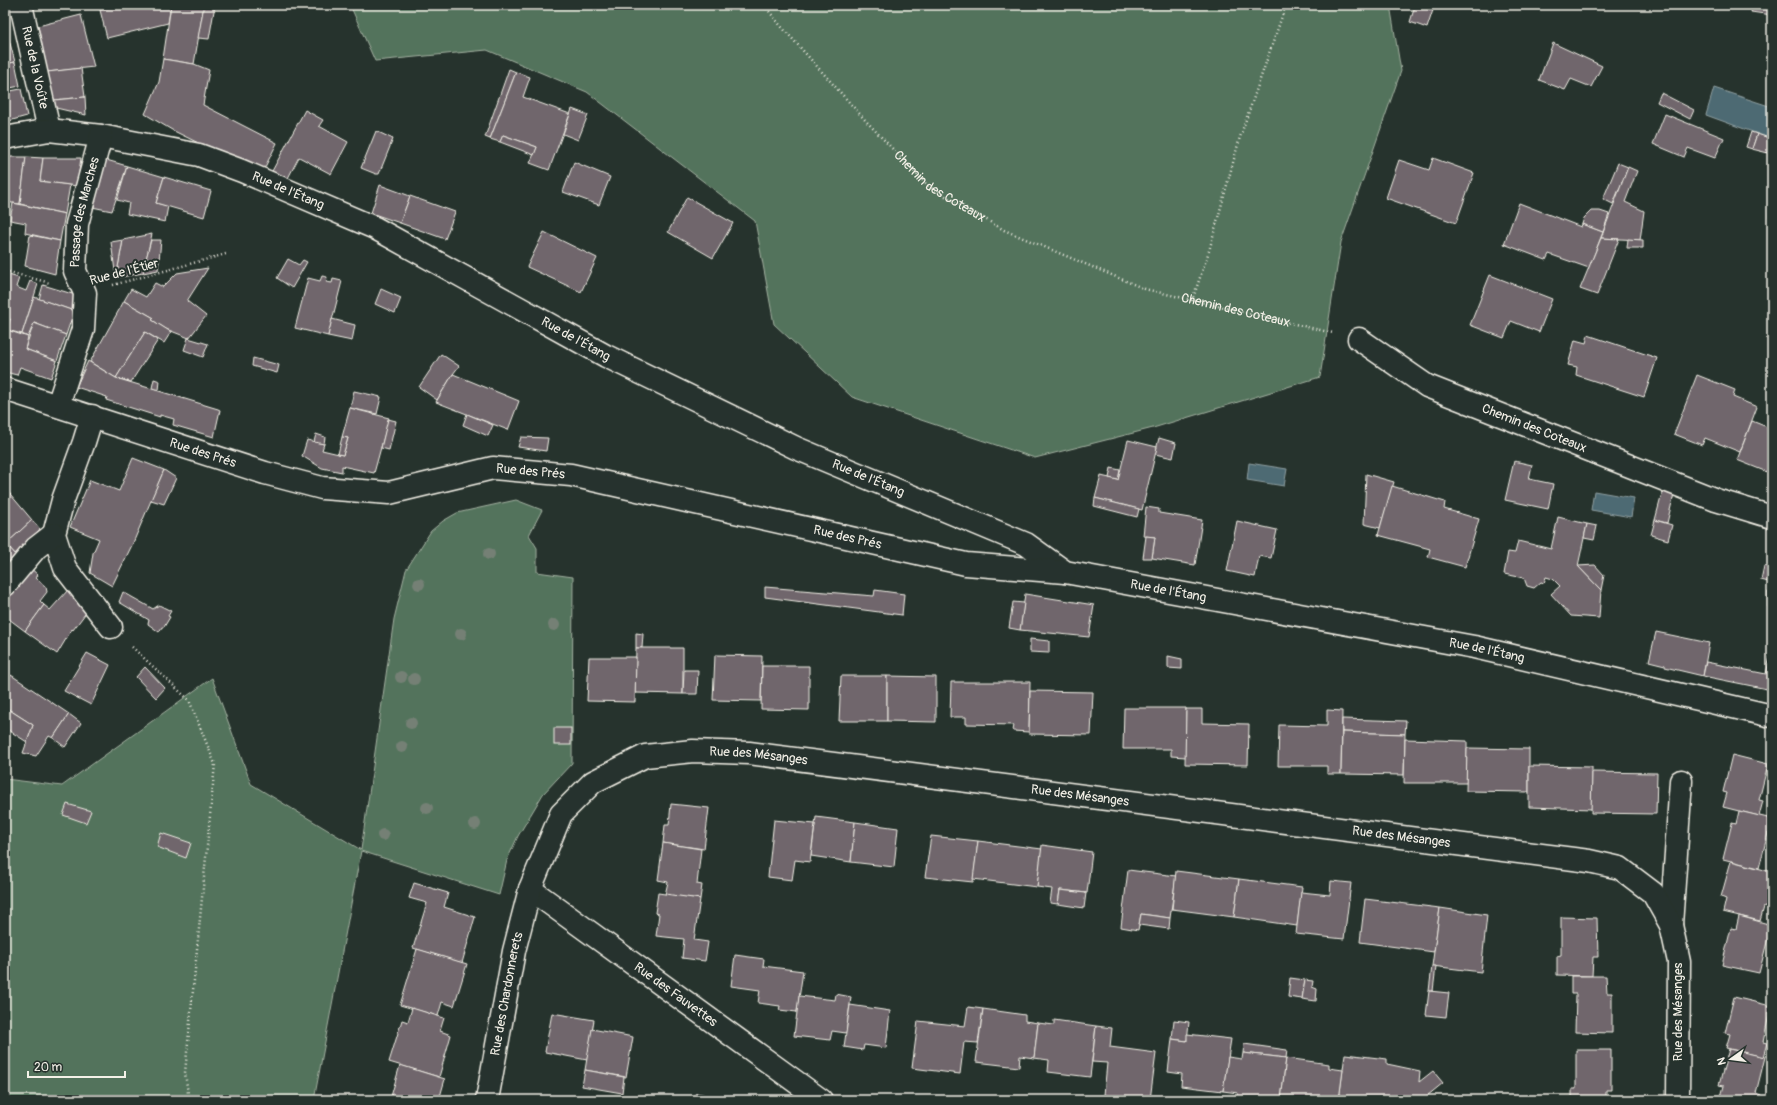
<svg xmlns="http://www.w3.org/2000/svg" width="1777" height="1105" font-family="Pangolin,sans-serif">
	<rect width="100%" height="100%" fill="#26332d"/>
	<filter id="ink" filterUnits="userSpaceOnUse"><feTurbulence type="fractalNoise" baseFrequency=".025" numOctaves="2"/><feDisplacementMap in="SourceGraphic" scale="8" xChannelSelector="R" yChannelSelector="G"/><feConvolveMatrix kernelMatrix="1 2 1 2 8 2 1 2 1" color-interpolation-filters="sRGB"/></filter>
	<g filter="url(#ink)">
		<g fill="#53735c" stroke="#a4b2a2">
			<polygon points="350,5 1390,5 1401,71 1341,242 1320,377 1153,428 1035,458 852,397 774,324 755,221 587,92 487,50 375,61"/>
			<polygon points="516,500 542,510 529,535 537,548 537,572 573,577 572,763 543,794 518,836 507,860 499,895 361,851 314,1100 5,1100 5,779 62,786 212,678 251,784 361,850 394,619 406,570 431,531 443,521 457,513"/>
		</g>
		<g fill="#4d6a73" stroke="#90a0a2">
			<polygon points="1714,88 1772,107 1772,139 1706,115"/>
			<polygon points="1249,463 1287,469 1284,486 1247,480"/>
			<polygon points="1594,491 1634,498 1631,517 1591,510"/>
		</g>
		<g fill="#6f666c" stroke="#f4f1e8">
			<polygon points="120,5 171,5 168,23 107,38 100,10"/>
			<polygon points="171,5 204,5 194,64 163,59"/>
			<polygon points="204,5 215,5 209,39 198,38"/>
			<polygon points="1753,5 1772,5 1772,15 1751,12"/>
			<polygon points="1415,6 1433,10 1427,28 1410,22"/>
			<polygon points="81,15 94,67 47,72 38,26"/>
			<polygon points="5,36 8,36 15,62 5,64"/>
			<polygon points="1553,43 1602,66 1591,87 1571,79 1565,90 1539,80"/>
			<polygon points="163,59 194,64 209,70 203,105 277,143 264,169 251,163 249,168 172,130 145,114 159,82"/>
			<polygon points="15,62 20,86 5,89 5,64"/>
			<polygon points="81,68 85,97 54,100 47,72"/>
			<polygon points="509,69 516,72 490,139 485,137"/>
			<polygon points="516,72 530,77 523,97 570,114 549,170 530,163 537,147 503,135 500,142 490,139"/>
			<polygon points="21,89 27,116 5,122 5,92"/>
			<polygon points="1661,93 1694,110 1690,119 1657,102"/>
			<polygon points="85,97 86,115 56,108 54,100"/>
			<polygon points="572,109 588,115 578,140 563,134"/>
			<polygon points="305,110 323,120 319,126 348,142 331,174 299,157 287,180 271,173"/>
			<polygon points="1665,114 1724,138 1715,158 1688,148 1684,157 1653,144"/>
			<polygon points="376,131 393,139 379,174 376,174 361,168"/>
			<polygon points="1751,132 1757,134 1752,149 1746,147"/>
			<polygon points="1757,134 1772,139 1772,154 1752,149"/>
			<polygon points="503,135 537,147 534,155 500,142"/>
			<polygon points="5,157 26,157 20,204 5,202"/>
			<polygon points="26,157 43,158 40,181 70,185 65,214 20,204"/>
			<polygon points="43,158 81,158 77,186 40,181"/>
			<polygon points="1433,158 1474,173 1456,223 1386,198 1399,160 1429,170"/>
			<polygon points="103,159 127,166 112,211 87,206"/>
			<polygon points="574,162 610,177 599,205 563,192"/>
			<polygon points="1618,163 1628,167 1613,204 1603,199"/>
			<polygon points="127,166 164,177 156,203 168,206 165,222 127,214 129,203 117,200"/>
			<polygon points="1628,167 1637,171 1625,202 1644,211 1640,240 1601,238"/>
			<polygon points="1770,176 1772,176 1772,217 1769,217"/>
			<polygon points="164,177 211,191 204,217 156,203"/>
			<polygon points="380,185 410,196 400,223 371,213"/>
			<polygon points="410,196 455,212 445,239 400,223"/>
			<polygon points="687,197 733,223 713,258 668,232"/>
			<polygon points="13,203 65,214 60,241 25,233 26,223 10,220"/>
			<polygon points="1519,203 1581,227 1582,224 1603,232 1589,268 1549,254 1546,260 1504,244"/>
			<polygon points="1591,211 1600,211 1609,214 1603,232 1582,224 1584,218"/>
			<polygon points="544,232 597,258 581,292 527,267"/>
			<polygon points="152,234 143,273 116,278 123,240"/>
			<polygon points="30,235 60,241 55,274 25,266"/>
			<polygon points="1601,238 1619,239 1597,295 1580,289"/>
			<polygon points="1628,239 1643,240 1643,248 1627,248"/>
			<polygon points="123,240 116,278 111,242"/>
			<polygon points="151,240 161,240 159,261 146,259"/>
			<polygon points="146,259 159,261 158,270 143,273"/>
			<polygon points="288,259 299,265 303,260 307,262 292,288 277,278"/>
			<polygon points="208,268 187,301 206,316 189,338 166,329 152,320 154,318 124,301 131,289 146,297 155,283 163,287 177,273"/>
			<polygon points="5,274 19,278 16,287 26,291 30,281 38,284 22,334 7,330 10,319 5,318"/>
			<polygon points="1490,275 1552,299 1539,332 1511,321 1504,338 1470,325"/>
			<polygon points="322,276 327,277 326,282 332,283 333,279 342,281 328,336 295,328 308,278 320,281"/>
			<polygon points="43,285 79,296 74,311 39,299"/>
			<polygon points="381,289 401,298 395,313 375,304"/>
			<polygon points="34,297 74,311 66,335 34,323 28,337 22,334"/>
			<polygon points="124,301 154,318 152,320 171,332 164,343 145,332 116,378 90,362"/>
			<polygon points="5,318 10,319 5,335"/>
			<polygon points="332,319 355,325 352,341 328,336"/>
			<polygon points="34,323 66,335 57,361 25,349"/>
			<polygon points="7,330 28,337 25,349 57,361 51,378 20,367 17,375 5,372 5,335"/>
			<polygon points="145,332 158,340 131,382 116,378"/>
			<polygon points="1588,335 1657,358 1644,397 1576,375 1577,367 1568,365 1575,340 1586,343"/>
			<polygon points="188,338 208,344 203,357 184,350"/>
			<polygon points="441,354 459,366 453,374 437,400 419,387"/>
			<polygon points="253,358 279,365 277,373 252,366"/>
			<polygon points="88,361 116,378 218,409 220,410 214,437 173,425 174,419 160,415 160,417 106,400 107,397 76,387"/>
			<polygon points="453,374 519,401 508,430 436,402"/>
			<polygon points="1697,375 1735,390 1733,397 1757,407 1740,452 1705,438 1702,445 1674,434"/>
			<polygon points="154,379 160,381 159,390 152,388"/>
			<polygon points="354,391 381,397 377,414 350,408"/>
			<polygon points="350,408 389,418 374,473 342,466 342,472 322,468 302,456 307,440 324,444 322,450 343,455 348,438 342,437"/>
			<polygon points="467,414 493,425 488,436 463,425"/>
			<polygon points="388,419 396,421 389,450 381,448"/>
			<polygon points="1752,421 1772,429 1772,474 1737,460"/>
			<polygon points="316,434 325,437 324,444 314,442"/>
			<polygon points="342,437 348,438 343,455 338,454"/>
			<polygon points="521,437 548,438 546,451 518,447"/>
			<polygon points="1159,438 1176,443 1173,458 1155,454"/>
			<polygon points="1128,440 1157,447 1142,510 1095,498 1101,476 1118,480"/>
			<polygon points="133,458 164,470 133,543 112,586 90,573 93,553 99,539 70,527 90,480 119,491"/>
			<polygon points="1514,461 1532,465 1529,479 1553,484 1548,509 1505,500"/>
			<polygon points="1111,468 1120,470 1118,480 1109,478"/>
			<polygon points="164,470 176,478 164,504 151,500"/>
			<polygon points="1366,474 1394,482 1380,528 1364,524"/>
			<polygon points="1392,486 1445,502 1444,509 1479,519 1465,567 1428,557 1430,549 1378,535"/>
			<polygon points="5,488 32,520 5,545"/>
			<polygon points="1663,490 1674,494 1667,523 1655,520"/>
			<polygon points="1095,498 1139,509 1137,517 1094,506"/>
			<polygon points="1146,507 1159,509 1159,513 1202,520 1195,565 1152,558 1155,537 1143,536"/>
			<polygon points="1558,517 1587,524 1578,566 1601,590 1599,618 1571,616 1551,594 1560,586 1553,579 1546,577 1544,583 1541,582 1534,588 1527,586 1524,578 1504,574 1508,552 1515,553 1518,541 1551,549"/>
			<polygon points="32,520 40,529 17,556 6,544"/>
			<polygon points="1655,520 1672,525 1668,540 1651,535"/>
			<polygon points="1237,521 1277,530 1271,558 1259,556 1255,577 1227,571"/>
			<polygon points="1587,524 1597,526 1594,540 1584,538"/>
			<polygon points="1146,536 1155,537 1152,558 1143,558"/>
			<polygon points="6,544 17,556 5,579 5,545"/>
			<polygon points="27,565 38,575 36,578 46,587 47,592 40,601 44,605 25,631 5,616 5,601"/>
			<polygon points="1595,565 1604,575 1601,590 1578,566"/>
			<polygon points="1764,566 1772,568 1772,583 1761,580"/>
			<polygon points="765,587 874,596 875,590 904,594 902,615 765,597"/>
			<polygon points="68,590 88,610 73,630 72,629 57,654 25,631 44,605 50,610"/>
			<polygon points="123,592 153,609 159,605 171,611 168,616 170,617 164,627 162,627 159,632 148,624 149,620 119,602"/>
			<polygon points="1768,592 1772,593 1772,608 1768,607"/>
			<polygon points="1025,594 1094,605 1089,637 1020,630"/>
			<polygon points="1013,602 1024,603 1020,630 1009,628"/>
			<polygon points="1656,632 1709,643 1703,676 1665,667 1665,665 1649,661"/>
			<polygon points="636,633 643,634 642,648 636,648"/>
			<polygon points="1030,639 1049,641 1049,653 1030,652"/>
			<polygon points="636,648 683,648 683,694 635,693"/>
			<polygon points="1771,652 1772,652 1772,690 1703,676 1706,662 1766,674"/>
			<polygon points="87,653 110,665 91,705 64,691"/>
			<polygon points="715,655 762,656 761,701 713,700"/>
			<polygon points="1168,656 1182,659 1182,669 1168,668"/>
			<polygon points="589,657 636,657 635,702 587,701"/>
			<polygon points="762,666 809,666 809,710 761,709"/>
			<polygon points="145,667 165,688 156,698 136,677"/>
			<polygon points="684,670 698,670 697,694 683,694"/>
			<polygon points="11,675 69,714 53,738 49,736 36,756 23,753 33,725 5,707 5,684"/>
			<polygon points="841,676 887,676 887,721 839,721"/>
			<polygon points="887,676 936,677 936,722 887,721"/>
			<polygon points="951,682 1030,682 1029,732 1013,731 1014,725 966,724 966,717 950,717"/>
			<polygon points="1030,691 1093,692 1091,735 1029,734"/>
			<polygon points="5,707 33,725 27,742 5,728"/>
			<polygon points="1124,708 1186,708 1186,757 1171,756 1171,749 1123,749"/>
			<polygon points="1186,709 1202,709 1202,723 1249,724 1248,765 1185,764"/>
			<polygon points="1327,710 1342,711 1341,774 1327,774 1327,766 1278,766 1279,725 1327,726"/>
			<polygon points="69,714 81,723 65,747 53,738"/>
			<polygon points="1342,719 1406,721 1405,734 1342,732"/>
			<rect x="554" y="728" width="17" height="17"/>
			<polygon points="1342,732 1405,734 1404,775 1341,774"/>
			<polygon points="1405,739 1467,741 1467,783 1404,783"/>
			<polygon points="1467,748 1529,749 1529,792 1466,791"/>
			<polygon points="1732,755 1768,764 1759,800 1763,801 1759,816 1723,807 1727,793 1723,792"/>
			<polygon points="1529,766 1592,767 1592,809 1529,807"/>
			<polygon points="1592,772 1657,773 1656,814 1591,813"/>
			<polygon points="67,804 91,811 86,823 63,815"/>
			<polygon points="671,804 709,808 704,849 663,843 665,825 669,825"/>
			<polygon points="1739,811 1772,819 1772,834 1768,833 1759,868 1723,859 1732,823 1736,824"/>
			<polygon points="816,817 855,822 851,862 811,856"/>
			<polygon points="774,820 815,824 810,862 795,860 792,880 768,877"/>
			<polygon points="855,822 898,828 894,867 851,862"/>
			<polygon points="161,833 191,843 186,858 157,847"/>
			<polygon points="931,836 978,841 973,882 925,877"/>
			<polygon points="978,841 1042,849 1037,887 973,879"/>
			<polygon points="663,843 701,849 697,884 702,885 700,899 665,895 668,882 658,880"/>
			<polygon points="1042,845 1092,852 1087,893 1060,890 1058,904 1050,903 1052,889 1037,887"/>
			<polygon points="1731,861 1772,872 1772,909 1764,907 1760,921 1723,912 1726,899 1721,897"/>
			<polygon points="1128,870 1176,876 1170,918 1141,914 1138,930 1121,927"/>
			<polygon points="1176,871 1239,879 1234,917 1172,909"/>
			<polygon points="1239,879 1302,887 1297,926 1234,917"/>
			<polygon points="1331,881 1351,883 1344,939 1296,934 1301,892 1330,895"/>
			<polygon points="414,883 448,893 444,907 475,917 462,963 413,948 427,903 409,898"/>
			<polygon points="1060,890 1086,893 1084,908 1058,904"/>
			<polygon points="658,893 700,899 694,940 708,942 705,961 682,958 684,939 656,936 659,914 655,913"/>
			<polygon points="1365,899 1440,908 1434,952 1360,942"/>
			<polygon points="1440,908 1487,915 1481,972 1432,966"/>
			<polygon points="1141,914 1170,918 1169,929 1139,925"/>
			<polygon points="1739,916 1772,925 1772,939 1768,938 1759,973 1722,965 1731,928 1736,929"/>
			<polygon points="1561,917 1597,918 1598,957 1593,957 1592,976 1557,975 1557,956 1561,955"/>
			<polygon points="417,949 467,964 454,1006 442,1002 438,1016 400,1005"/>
			<polygon points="735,955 764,959 763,966 803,971 797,1012 779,1010 780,1006 758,1003 760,990 731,986"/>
			<polygon points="1432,966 1436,966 1433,991 1429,991"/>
			<polygon points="1571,976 1606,976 1607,993 1612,993 1612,1033 1575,1032 1576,994 1571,994"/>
			<polygon points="1290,978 1305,980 1302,999 1288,997"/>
			<polygon points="1305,980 1313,981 1312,987 1317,989 1316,1001 1302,999"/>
			<polygon points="1429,991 1449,993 1446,1017 1426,1015"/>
			<polygon points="836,994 851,997 846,1033 832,1031 830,1040 794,1036 799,996 835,1000"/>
			<polygon points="1734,997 1771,1006 1763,1042 1767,1043 1763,1057 1726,1048 1730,1034 1725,1033"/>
			<polygon points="850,1005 890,1011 886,1048 864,1045 863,1050 844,1047"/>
			<polygon points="968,1007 983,1009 978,1043 964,1042 960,1074 912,1068 918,1021 965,1026"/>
			<polygon points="412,1008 444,1018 440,1031 451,1035 439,1077 389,1062 402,1020 408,1022"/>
			<polygon points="983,1009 1025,1015 1025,1021 1038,1023 1034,1058 1020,1056 1019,1067 976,1062"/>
			<polygon points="552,1013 594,1020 587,1060 545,1052"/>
			<polygon points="1054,1020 1096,1026 1090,1077 1048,1072 1049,1060 1034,1058 1038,1023 1054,1025"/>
			<polygon points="1174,1020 1189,1022 1187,1041 1172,1039"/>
			<polygon points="1096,1026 1112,1028 1110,1047 1156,1053 1150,1100 1104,1095 1107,1063 1092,1062"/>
			<polygon points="592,1029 633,1037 626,1077 585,1070"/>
			<polygon points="1187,1034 1231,1039 1223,1091 1181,1086 1182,1074 1168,1072 1172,1039 1187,1041"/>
			<polygon points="1244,1044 1287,1050 1286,1058 1243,1053"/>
			<polygon points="1729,1049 1765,1057 1756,1093 1761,1095 1760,1100 1720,1100 1724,1086 1719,1085"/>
			<polygon points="1576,1050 1611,1050 1611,1090 1606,1090 1606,1100 1572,1100 1572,1089 1576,1089"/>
			<polygon points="1243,1053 1286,1058 1281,1100 1237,1100 1238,1093 1223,1091 1228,1057 1242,1059"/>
			<polygon points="1345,1054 1387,1059 1387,1064 1420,1071 1419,1082 1433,1071 1443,1083 1422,1100 1339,1100"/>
			<polygon points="1286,1058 1329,1064 1329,1068 1343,1070 1339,1100 1281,1100"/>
			<polygon points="400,1065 445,1079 439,1100 390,1100"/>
			<polygon points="585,1070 624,1077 622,1093 582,1086"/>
			<polygon points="696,1093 730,1099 730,1100 695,1100"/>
			<polygon points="581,1095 595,1097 594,1100 580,1100"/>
		</g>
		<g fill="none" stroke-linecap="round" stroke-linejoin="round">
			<g stroke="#f4f1e8" stroke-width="25">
				<g id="minor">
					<path id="s2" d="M 21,5 L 49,130"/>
					<path id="s3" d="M 5,138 L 49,130 L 101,136 L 199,155 L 242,171 L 375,228 L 606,356 L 796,448 L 1026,544 L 1065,572 L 1474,647 L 1772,716"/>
					<path id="s4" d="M 1359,339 L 1427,386 L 1716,500 L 1772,517"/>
					<path id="s5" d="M 5,389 L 265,473 L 322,488 L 389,493 L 493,468 L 571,475 L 966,564 L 1065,572"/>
					<path id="s6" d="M 58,405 L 83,329 L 85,293 L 75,271 L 77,224 L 101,136"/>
					<polyline points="92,416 84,442 63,500 54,534 65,568 111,627"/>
					<polyline points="5,585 36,548 54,534"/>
					<path id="s7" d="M 530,889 L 821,1100"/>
					<polyline points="1671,925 1681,781"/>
					<path id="s8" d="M 487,1100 L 514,951 L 530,889 L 561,814 L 593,782 L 645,756 L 693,751 L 749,753 L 1589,861 L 1620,868 L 1653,893 L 1671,925 L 1679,962 L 1678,1100"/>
				</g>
			</g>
			<g stroke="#f4f1e8" stroke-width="2.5" stroke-dasharray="1 3" stroke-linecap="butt">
				<path id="s1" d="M 764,5 L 780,25 L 866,121 L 928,186 L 1004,230 L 1145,289 L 1333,333"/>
				<polyline points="5,271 50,283"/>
				<polyline points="113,285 226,254"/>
				<polyline points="1192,301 1209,251 1240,137 1286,5"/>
				<polyline points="132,647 189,700 215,764 185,1073 189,1100"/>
			</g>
			<use href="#minor" stroke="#26332d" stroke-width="22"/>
		</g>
		<g fill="#748075">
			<circle cx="489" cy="554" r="6"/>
			<circle cx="419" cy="584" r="6"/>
			<circle cx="554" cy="625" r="6"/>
			<circle cx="461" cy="634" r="6"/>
			<circle cx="401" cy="677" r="6"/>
			<circle cx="414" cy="679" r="6"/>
			<circle cx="411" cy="723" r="6"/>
			<circle cx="402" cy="747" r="6"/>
			<circle cx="427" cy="808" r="6"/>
			<circle cx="475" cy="824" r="6"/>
			<circle cx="383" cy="835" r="6"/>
		</g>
	</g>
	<g text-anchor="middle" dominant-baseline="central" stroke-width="4" stroke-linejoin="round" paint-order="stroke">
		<g font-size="13" fill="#f4f1e8" stroke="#26332d">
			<text stroke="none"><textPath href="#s2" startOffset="64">Rue de la Voûte</textPath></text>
			<text stroke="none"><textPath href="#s1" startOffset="254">Chemin des Coteaux</textPath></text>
			<text stroke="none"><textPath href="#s3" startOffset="293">Rue de l'Étang</textPath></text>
			<text stroke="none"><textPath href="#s6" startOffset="200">Passage des Marches</textPath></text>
			<text transform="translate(124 272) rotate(-15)">Rue de l'Étier</text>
			<text stroke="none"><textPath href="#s1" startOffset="578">Chemin des Coteaux</textPath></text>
			<text stroke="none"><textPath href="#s3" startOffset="617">Rue de l'Étang</textPath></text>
			<text stroke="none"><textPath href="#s4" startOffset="198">Chemin des Coteaux</textPath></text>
			<text stroke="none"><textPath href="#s5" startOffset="208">Rue des Prés</textPath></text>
			<text stroke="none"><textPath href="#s5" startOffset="544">Rue des Prés</textPath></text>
			<text stroke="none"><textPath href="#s3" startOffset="941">Rue de l'Étang</textPath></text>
			<text stroke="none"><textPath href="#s5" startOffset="868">Rue des Prés</textPath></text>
			<text stroke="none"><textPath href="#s3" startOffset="1265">Rue de l'Étang</textPath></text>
			<text stroke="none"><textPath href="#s3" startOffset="1589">Rue de l'Étang</textPath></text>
			<text stroke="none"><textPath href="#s8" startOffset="514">Rue des Mésanges</textPath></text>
			<text stroke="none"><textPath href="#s8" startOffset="838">Rue des Mésanges</textPath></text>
			<text stroke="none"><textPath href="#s8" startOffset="1162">Rue des Mésanges</textPath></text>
			<text stroke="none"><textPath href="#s8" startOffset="108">Rue des Chardonnerets</textPath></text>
			<text stroke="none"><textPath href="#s7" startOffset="180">Rue des Fauvettes</textPath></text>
			<text transform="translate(1678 1012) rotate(-90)">Rue des Mésanges</text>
		</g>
	</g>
	<rect width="1777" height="1105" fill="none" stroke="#26332d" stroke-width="20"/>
	<rect x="10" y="10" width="1757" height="1085" fill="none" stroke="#f4f1e8" stroke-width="1.5" filter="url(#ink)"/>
	<g transform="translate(1731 1059) rotate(256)" stroke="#26332d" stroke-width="3" paint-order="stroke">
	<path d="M0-3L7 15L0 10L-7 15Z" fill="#f4f1e8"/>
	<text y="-6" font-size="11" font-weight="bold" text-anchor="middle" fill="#f4f1e8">N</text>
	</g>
	<path d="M28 1071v6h97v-6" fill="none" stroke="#f4f1e8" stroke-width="2"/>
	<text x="34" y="1071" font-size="12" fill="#f4f1e8" stroke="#26332d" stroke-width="3" paint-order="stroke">20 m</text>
</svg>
